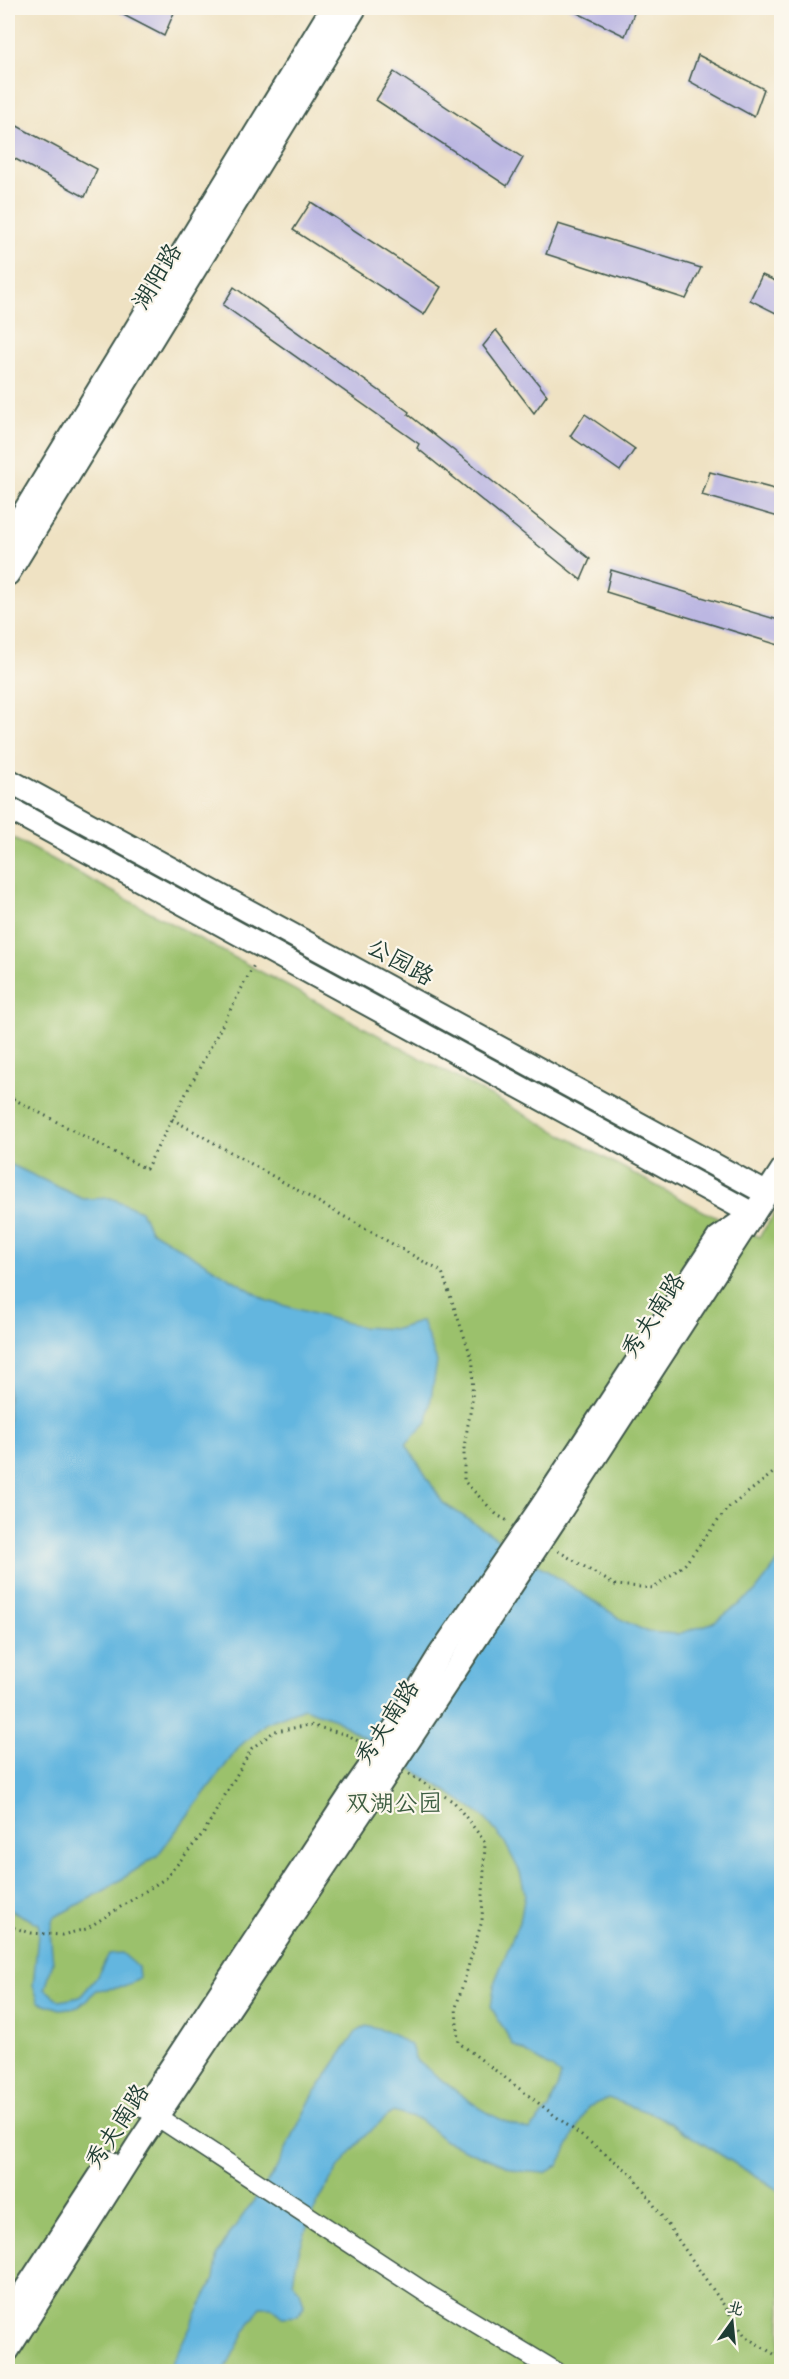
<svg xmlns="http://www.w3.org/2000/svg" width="789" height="2379" font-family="Mynerve,'LXGW WenKai TC',sans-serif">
	<rect width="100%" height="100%" fill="#fbf7ec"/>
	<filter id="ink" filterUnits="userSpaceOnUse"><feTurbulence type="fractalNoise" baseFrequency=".0167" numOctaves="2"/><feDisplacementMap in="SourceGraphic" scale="12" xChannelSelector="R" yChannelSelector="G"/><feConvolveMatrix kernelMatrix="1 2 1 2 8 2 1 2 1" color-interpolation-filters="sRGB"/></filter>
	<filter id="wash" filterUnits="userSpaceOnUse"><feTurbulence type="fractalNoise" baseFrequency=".008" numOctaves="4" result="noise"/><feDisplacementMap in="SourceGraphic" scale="24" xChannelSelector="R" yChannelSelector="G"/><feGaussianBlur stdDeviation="1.35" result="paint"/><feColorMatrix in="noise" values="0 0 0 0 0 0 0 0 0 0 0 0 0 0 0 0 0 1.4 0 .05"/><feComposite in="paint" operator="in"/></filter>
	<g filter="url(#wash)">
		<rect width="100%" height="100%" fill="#efe2c3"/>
		<polygon fill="#9bc16c" stroke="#5d7f50" stroke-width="1.5" points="8,835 705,1212 759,1237 781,1204 781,2371 8,2371"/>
		<path fill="#64b6df" stroke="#427a8a" stroke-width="1.5" d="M 8,1163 L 83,1199 L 111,1198 L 141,1211 L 150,1230 L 268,1301 L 361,1327 L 397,1329 L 422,1321 L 437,1362 L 427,1422 L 406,1444 L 443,1503 L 624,1621 L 648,1632 L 678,1634 L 715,1622 L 755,1592 L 781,1558 L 781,2192 L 658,2116 L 608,2098 L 588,2107 L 558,2166 L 545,2173 L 518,2171 L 445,2141 L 420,2120 L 393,2112 C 340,2151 301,2218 293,2283 L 300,2291 L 304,2305 L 298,2316 L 282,2317 L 271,2307 L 261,2307 L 249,2324 L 224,2371 L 168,2371 L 214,2279 L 218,2254 L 231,2232 L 275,2171 L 312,2097 L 356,2032 L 366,2026 L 392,2033 L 411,2046 L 416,2060 C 451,2086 486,2120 530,2130 L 549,2109 L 561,2076 L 552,2068 L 513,2045 L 491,2007 L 495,1981 L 521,1917 L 525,1893 L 520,1872 L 504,1841 L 483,1816 L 442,1788 L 335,1719 L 304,1708 L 266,1723 L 240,1746 L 157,1856 L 105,1890 L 53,1918 L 50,1932 L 53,1962 L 45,1989 L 60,2001 L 80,1997 L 96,1978 L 109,1954 L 122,1953 L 138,1967 L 139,1979 L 124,1987 L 97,1990 L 78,2007 L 60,2009 L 39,2002 L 33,1986 L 39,1924 L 8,1909 Z"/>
		<g id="blocks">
			<g fill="#bcb7e2">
				<polygon points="110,8 176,8 164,36"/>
				<polygon points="567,8 636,8 625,36"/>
				<polygon points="698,55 764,89 754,117 689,81"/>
				<polygon points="394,72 523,158 507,186 376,100"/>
				<polygon points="8,121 97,169 85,197 8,155"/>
				<polygon points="311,202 441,287 424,315 293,230"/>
				<polygon points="558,224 701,268 686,299 546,254"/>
				<polygon points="762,275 782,284 782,316 750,300"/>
				<polygon points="234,287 409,412 408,414 590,559 581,580 417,448 419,444 223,305"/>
				<polygon points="496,330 547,395 534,413 483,346"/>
				<polygon points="585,414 635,449 620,471 570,436"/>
				<polygon points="710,472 782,491 782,518 702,495"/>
				<polygon points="611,570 782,621 782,646 606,592"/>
			</g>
		</g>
	</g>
	<g filter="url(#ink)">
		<use href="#blocks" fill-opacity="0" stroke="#3e5649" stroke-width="1.5"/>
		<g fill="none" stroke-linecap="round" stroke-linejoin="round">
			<g stroke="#3e5649" stroke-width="21">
				<polyline id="minor" points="144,2108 429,2295 557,2372"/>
			</g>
			<g stroke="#3e5649" stroke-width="26">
				<g id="tertiary">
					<polyline points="8,538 332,8"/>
					<polyline points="8,574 355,8"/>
					<polyline points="8,780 766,1193"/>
					<polyline points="8,808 753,1214"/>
					<polyline points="539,1510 718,1238 744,1220"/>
					<polyline points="558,1515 782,1170"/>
					<polyline points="152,2096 352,1792"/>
					<polyline points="8,2316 109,2162"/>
					<polyline points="8,2350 139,2143 367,1804"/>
				</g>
			</g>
			<g stroke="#3e5649" stroke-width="3" stroke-dasharray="1.5 4.5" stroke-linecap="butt">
				<polyline points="8,1096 146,1169 254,965"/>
				<polyline points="172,1119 442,1272 473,1362 472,1402 464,1447 464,1481 497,1515 508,1521"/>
				<polyline points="558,1551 615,1585 654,1588 685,1564 727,1509 782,1466"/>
				<polyline points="409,1774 454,1802 485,1842 482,1921 456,2007 458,2042 633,2175 746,2337 782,2359"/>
				<polyline points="8,1926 31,1933 62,1935 86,1929 166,1878 204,1832 252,1748 275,1731 310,1725 348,1735 363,1744"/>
			</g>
			<use href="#minor" stroke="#fff" stroke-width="18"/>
			<use href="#tertiary" stroke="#fff" stroke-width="22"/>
			<g stroke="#3e5649" stroke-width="26" stroke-linecap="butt">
				<g id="tertiary-bridge">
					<polyline points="352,1792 378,1755 440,1654 539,1510"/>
					<polyline points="367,1804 558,1515"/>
				</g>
			</g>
			<use href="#tertiary-bridge" stroke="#fff" stroke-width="22"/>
		</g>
	</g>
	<g text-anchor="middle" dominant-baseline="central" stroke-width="4.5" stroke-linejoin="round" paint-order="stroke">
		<g font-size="24" fill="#1f3d34" stroke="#fbf7ec">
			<text transform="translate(158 277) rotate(-59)">湖阳路</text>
			<text transform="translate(400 963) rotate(29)">公园路</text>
			<text transform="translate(654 1316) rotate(-57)">秀夫南路</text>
			<text transform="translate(388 1723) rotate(-57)">秀夫南路</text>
			<text transform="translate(118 2127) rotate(-57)">秀夫南路</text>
		</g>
		<g font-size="24" fill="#3e5e42" stroke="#fbf7ec">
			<text x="394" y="1804">双湖公园</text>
		</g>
	</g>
	<rect width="789" height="2379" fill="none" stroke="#fbf7ec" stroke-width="30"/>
	<g transform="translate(732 2322) rotate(15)" stroke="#fbf7ec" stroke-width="4.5" paint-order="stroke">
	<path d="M0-4.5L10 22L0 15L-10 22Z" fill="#1f3d34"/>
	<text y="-9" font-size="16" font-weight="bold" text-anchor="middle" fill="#1f3d34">北</text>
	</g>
</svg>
